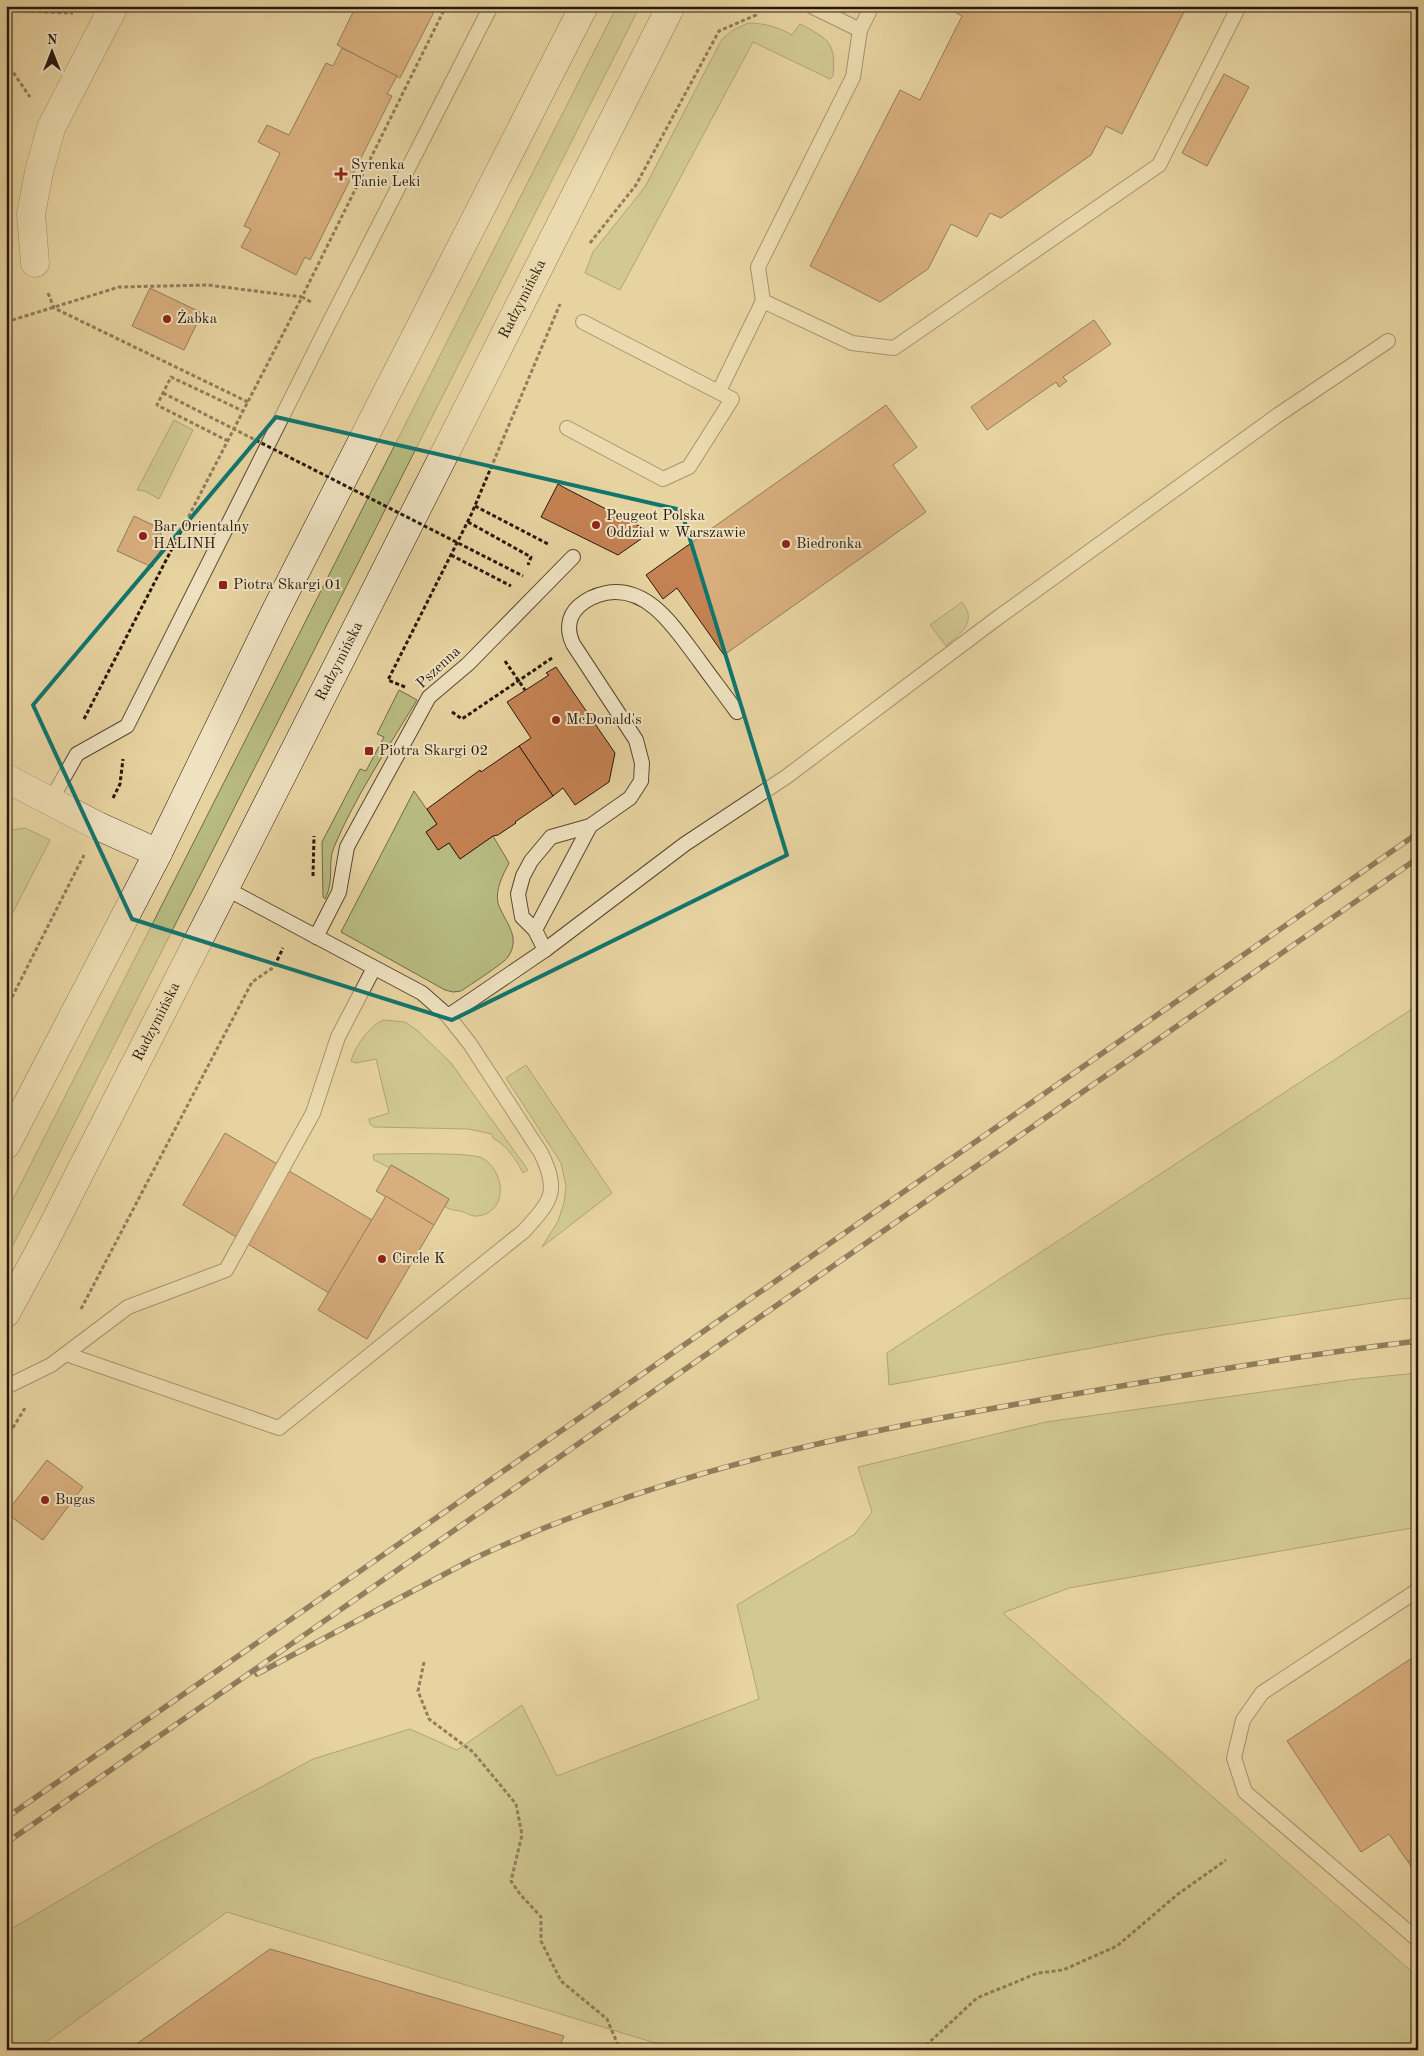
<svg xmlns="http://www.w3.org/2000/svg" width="1424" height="2056" font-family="'Old Standard TT',serif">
	<rect width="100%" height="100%" fill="#e7d3a0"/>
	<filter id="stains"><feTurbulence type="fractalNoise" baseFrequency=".004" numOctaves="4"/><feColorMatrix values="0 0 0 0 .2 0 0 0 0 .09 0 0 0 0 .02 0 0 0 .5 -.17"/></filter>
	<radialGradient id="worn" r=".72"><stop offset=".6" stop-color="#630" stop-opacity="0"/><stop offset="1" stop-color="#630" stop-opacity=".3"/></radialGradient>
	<g fill="#b8bc82" stroke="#706a48">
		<polygon points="617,6 640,6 6,1259 6,1213"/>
		<path d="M 748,23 C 764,23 778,27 792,35 L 800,24 C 829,39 836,43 833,76 L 830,79 L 753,42 L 620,290 L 585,273 L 593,252 L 645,187 L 722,39 L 733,30 Z"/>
		<polygon points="174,420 193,430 159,499 145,491 137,490"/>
		<path d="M 962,602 C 978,622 961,633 946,646 L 930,625 Z"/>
		<path d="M 399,690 L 417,700 C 389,746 355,797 334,847 C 327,863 335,880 325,899 L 323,897 L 322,842 L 360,769 L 366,771 L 384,737 L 377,734 Z"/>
		<path d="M 414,791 L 437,824 L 426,832 L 438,850 L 449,843 L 460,859 L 493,836 L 509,863 C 503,875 495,889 498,903 C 504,922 522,936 508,957 C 504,963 470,985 461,991 L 453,992 L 445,990 L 341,932 Z"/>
		<polygon points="25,828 50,840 6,926 6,831"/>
		<polygon points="1418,1005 1418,1298 1399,1299 1162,1335 889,1385 887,1353"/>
		<path d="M 384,1020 L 405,1022 L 418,1031 L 451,1063 L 528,1170 L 523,1173 C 515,1158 507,1146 493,1138 L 492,1134 L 468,1129 L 374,1127 L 370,1124 L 369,1119 L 389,1113 L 376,1059 L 356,1063 L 351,1061 C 355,1046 370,1025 384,1020 Z"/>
		<polygon points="526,1065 612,1193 542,1247 558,1221 564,1203 566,1186 561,1163 506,1078"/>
		<path d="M 377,1154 C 395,1154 470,1152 482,1158 C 505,1170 509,1212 478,1216 C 471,1217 466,1212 460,1211 C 454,1210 451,1210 445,1207 L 449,1199 L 392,1165 L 390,1168 L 374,1160 L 373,1155 Z"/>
		<polygon points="1418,1373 1418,1527 1069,1588 1003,1613 1418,1977 1418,2050 678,2050 227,1912 35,2050 6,2050 6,1932 147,1849 313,1759 410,1729 457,1750 522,1705 557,1776 759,1699 737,1605 855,1534 872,1512 858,1467 1046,1422 1356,1379"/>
	</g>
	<g fill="#c58253" stroke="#28180d">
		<polygon points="356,6 437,6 400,78 337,45"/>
		<polygon points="943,6 1187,6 1122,134 1106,126 1091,155 1001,218 990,213 977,237 951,224 928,269 880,302 810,266 900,90 920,100 962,16"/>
		<polygon points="342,48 397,76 387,94 392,96 310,260 305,257 296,275 241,247 251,229 244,226 280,153 258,142 267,125 289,135 326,63 333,66"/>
		<polygon points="1224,74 1249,87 1207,166 1182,153"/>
		<polygon points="6,239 13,242 6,254"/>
		<polygon points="150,288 202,313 184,350 132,326"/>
		<polygon points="1094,320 1111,344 1063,377 1067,381 1059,387 1056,382 987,430 971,407"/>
		<polygon points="886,405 917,447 893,465 926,512 724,655 677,588 663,599 646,575"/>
		<polygon points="558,484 565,488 651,532 618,555 541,517"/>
		<polygon points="134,516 159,528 164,543 152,567 117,551"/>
		<polygon points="556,667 615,753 609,782 575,805 563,788 553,796 519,746 531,738 507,702 549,675 546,673"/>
		<polygon points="519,746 553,796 515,822 516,823 498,835 493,836 460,859 449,843 438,850 426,832 437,824 427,809 480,770 481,772"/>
		<polygon points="225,1133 372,1220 329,1293 183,1205"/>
		<polygon points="391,1165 449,1199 434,1225 376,1191"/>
		<polygon points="386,1196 434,1225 367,1339 318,1310"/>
		<polygon points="47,1460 83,1487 43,1540 6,1513"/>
		<polygon points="1418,1654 1418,1855 1408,1862 1389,1834 1361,1852 1287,1741"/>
		<polygon points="1418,1855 1418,1877 1408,1862"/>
		<polygon points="270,1949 564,2036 558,2050 128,2050"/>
	</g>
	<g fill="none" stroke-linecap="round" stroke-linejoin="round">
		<g stroke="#584732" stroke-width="16">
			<g id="service">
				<polyline points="811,6 860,30"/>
				<polyline points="872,6 860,30 853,77 758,267 763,301 852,343 894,348 1159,165 1239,6"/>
				<polyline points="719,391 763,301"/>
				<polyline points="567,428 663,479 689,467 732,399 583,322"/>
				<polyline points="51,800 77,754 127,726 328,325 491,6"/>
				<polyline points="535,930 522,917 518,894 523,876 531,861 551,837 590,826"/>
				<polyline points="316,937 339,892 347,847 429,697 468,664 573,557"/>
				<path d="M 545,950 L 535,930 L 590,826 L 630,798 L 641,781 L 642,763 L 636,740 L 573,644 C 567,631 567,617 579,606 C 587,599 596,595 606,593 C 649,585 676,630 698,659 C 711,677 724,694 737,712"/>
				<polyline points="448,1016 545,950 685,844 786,777 996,619 1278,415 1388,341"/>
				<path d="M 66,1354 L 279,1428 L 524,1231 C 551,1201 560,1192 541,1153 L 470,1044 L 448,1016 L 422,993 L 225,888"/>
				<polyline points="6,1387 51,1365 128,1307 226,1270 313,1113 338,1037 374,968"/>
				<polyline points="1418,1590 1262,1693 1243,1720 1234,1758 1245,1792 1418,1940"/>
			</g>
		</g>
		<g stroke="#584732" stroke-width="29">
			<g id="minor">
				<polyline points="35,263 31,214 39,172 51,128 114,6"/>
				<polyline points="6,778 98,826 158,853"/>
			</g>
		</g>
		<g stroke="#28180d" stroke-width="29">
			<g id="secondary">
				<polyline points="6,1145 158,853 276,610 584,6"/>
				<path id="s1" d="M 6,1313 L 45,1241 L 225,888 L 671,6"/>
			</g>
		</g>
		<g stroke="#28180d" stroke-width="3" stroke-dasharray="4 2.5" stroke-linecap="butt">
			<polyline points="6,7 19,11 73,13"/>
			<polyline points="6,62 30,97"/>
			<polyline points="590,243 636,185 719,31 756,15 761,6"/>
			<polyline points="48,293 54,308 248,402"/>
			<polyline points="6,322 119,287 208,285 302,297 446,6"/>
			<polyline points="228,441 157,405 171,377 243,411"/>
			<polyline points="475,506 550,545"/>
			<polyline points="468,522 531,557 528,565"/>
			<polyline points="451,555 511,586"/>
			<polyline points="505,661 525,690"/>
			<polyline points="405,687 388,680 471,515 560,304"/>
			<polyline points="452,712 462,719 552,658"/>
			<polyline points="84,719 302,297 311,302"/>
			<polyline points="113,798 120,784 123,759"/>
			<polyline points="313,876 314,836"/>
			<polyline points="6,1009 84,855"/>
			<polyline points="81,1309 252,982 274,967 283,948"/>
			<polyline points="6,1439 25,1408"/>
			<polyline points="424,1662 418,1691 429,1719 473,1752 516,1804 522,1835 511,1881 520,1894 541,1917 541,1941 561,1981 607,2019 620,2050"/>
			<polyline points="921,2050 977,1998 1038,1973 1063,1970 1117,1946 1178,1894 1226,1860"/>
		</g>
		<use href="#service" stroke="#efe2c1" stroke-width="14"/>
		<use href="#minor" stroke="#efe2c1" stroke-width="28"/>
		<use href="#secondary" stroke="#efe2c1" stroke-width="28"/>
		<g stroke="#28180d" stroke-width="5.5">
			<g id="rail">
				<path d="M 257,1674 L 471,1560 C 661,1470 863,1430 1069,1395 C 1185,1375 1301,1355 1418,1341"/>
				<polyline points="6,1818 1418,833"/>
				<polyline points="6,1843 1418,858"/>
			</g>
		</g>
		<use href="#rail" stroke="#efe2c1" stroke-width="4" stroke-dasharray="11" stroke-linecap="butt"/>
		<polyline stroke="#28180d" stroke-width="3" stroke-dasharray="4 2.5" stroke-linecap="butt" points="163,393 523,576"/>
	</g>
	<path d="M0 0H1424V2056H0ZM 276,417 L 681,510 L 787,855 L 452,1020 L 132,919 L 33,705 Z" fill="#e7d3a0" fill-opacity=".55" fill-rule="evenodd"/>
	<path fill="none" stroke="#0f766e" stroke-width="4" stroke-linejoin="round" d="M 276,417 L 681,510 L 787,855 L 452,1020 L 132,919 L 33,705 Z"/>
	<g fill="#8f2418" stroke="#efe2c1" stroke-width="2">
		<path d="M338.5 166.5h5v5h5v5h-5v5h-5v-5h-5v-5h5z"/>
		<circle cx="167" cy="319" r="5"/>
		<circle cx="596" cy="525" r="5"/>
		<circle cx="143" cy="536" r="5"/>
		<circle cx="786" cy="544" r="5"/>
		<rect x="218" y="580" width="10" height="10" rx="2.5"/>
		<circle cx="556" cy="720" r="5"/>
		<rect x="364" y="746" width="10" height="10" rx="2.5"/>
		<circle cx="382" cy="1259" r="5"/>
		<circle cx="45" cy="1500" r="5"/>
	</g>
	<g text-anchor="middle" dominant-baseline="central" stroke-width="4" stroke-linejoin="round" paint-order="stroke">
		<g font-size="15" fill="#28180d" stroke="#efe2c1" text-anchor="start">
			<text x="351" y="165">Syrenka<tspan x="351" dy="17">Tanie Leki</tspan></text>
			<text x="177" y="319">Żabka</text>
			<text x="606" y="516">Peugeot Polska<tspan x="606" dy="17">Oddział w Warszawie</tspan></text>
			<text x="153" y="527">Bar Orientalny<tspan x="153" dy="17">HALINH</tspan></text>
			<text x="796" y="544">Biedronka</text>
			<text x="233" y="585">Piotra Skargi 01</text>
			<text x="566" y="720">McDonald's</text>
			<text x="379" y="751">Piotra Skargi 02</text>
			<text x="392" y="1259">Circle K</text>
			<text x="55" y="1500">Bugas</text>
		</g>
		<g font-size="15" fill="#28180d" stroke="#efe2c1">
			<text stroke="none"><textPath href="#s1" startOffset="1138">Radzymińska</textPath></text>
			<text stroke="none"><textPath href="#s1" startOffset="732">Radzymińska</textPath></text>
			<text transform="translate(439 668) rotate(-43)">Pszenna</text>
			<text stroke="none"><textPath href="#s1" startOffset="328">Radzymińska</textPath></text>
		</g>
	</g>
	<rect width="1424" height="2056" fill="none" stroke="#e7d3a0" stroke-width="25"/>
	<rect x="8" y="8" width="1409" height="2041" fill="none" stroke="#28180d" stroke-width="2.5"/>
	<rect x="12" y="12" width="1399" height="2031" fill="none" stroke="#28180d"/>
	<g transform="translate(52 52)" stroke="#efe2c1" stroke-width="4" paint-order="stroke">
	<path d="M0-4L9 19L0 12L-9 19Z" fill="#28180d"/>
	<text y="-8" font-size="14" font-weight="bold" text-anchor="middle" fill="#28180d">N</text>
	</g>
	<rect width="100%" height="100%" filter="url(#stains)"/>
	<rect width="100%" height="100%" fill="url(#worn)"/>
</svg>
